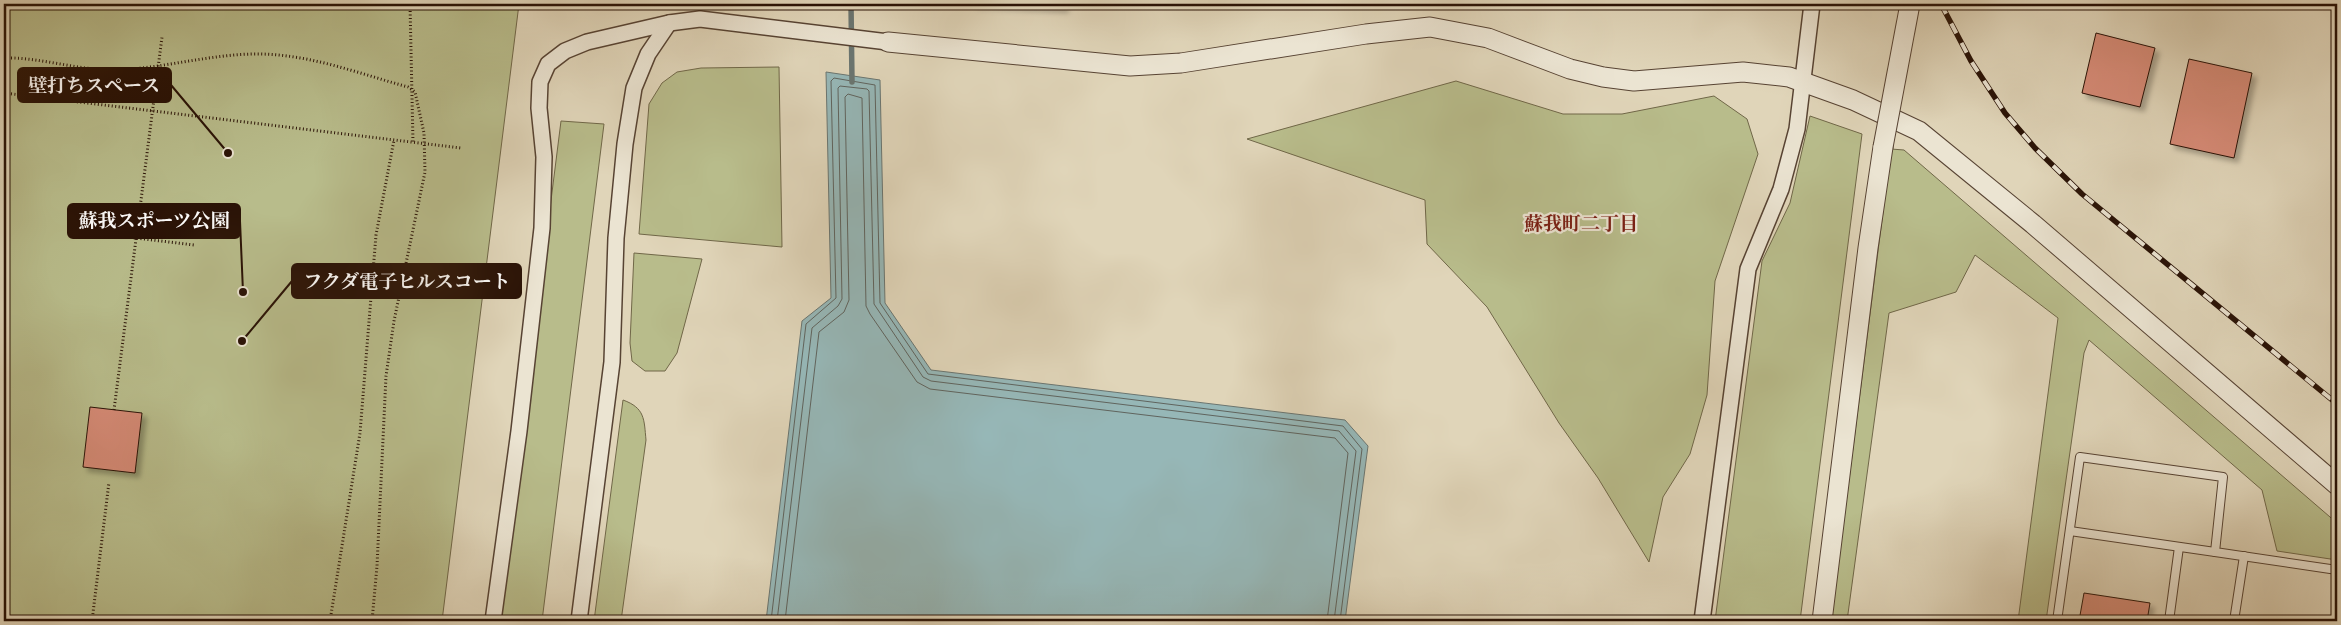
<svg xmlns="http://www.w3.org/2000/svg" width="2341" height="625" font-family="Alegreya,'Noto Serif JP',serif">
	<defs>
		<filter id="shadow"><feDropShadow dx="4.5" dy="4.5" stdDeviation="2.5" flood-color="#0004"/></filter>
	</defs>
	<rect width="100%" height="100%" fill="#e0d5b9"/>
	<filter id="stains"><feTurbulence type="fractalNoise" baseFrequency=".004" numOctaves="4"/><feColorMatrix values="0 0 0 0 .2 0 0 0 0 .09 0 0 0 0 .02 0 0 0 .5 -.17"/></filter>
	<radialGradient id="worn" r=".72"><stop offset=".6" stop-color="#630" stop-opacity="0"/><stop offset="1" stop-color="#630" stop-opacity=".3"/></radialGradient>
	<g fill="#b8bc8b" stroke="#706748">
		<polygon points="4,4 519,4 442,621 4,621"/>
		<polygon points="779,67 782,247 639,234 649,104 662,83 677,72 701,68"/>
		<polygon points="1456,81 1563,114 1622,114 1714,96 1747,119 1758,154 1715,281 1707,395 1690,454 1663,497 1649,562 1598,478 1559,423 1487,307 1427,244 1425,200 1247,139"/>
		<polygon points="1810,116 1862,134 1800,621 1715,621 1762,261 1790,203"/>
		<polygon points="561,121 604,124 542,621 498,621"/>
		<polygon points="1891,149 1904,150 2337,523 2337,560 2277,551 2262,490 2089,340 2084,353 2046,621 2018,621 2058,318 1975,255 1956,292 1889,313 1847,621 1831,621"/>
		<polygon points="634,253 702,259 677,353 665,371 645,371 632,361 630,343"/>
		<path d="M 623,400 C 645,408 644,419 646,440 L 621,621 L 594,621 Z"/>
	</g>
	<polygon fill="#96b7b7" stroke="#6a7570" points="826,72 880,80 885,303 931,370 1345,420 1368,446 1345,621 766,621 802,321 831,298"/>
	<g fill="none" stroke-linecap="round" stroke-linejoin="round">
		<g stroke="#60645e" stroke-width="1">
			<polyline points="771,621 806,324 836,298 831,81 834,78 875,85 880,303 928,374 1343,426 1362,449 1340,621"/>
			<polyline points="777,621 812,328 838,306 842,299 838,88 840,86 867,89 869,91 874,304 923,377 931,381 1339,431 1356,451 1334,621"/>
			<polyline points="785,621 819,332 844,312 849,300 845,97 848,94 862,98 866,306 870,314 917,382 930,389 1335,438 1348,453 1327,621"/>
		</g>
		<polyline stroke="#6a7570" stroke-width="5.5" points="851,4 852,82"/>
	</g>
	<g fill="#d68b77" stroke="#291206" filter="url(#shadow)">
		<polygon points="973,4 1064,4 1064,8"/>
		<polygon points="2096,33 2155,48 2140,107 2082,93"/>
		<polygon points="2189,59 2252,73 2234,158 2170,144"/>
		<polygon points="90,407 142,413 135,473 83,467"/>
		<polygon points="2084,593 2150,603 2147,621 2079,621"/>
	</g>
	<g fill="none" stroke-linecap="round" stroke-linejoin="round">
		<g stroke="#574333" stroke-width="10">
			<g id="service">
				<polyline points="2070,531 2215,552"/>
				<polyline points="2057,621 2080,457 2223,477 2215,552 2337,570"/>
				<polyline points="2169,621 2179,547"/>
				<polyline points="2234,621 2244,556"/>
			</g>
		</g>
		<g stroke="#574333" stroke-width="18">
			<g id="minor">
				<polyline points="493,621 519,431 542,228 544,157 539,108 540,82 548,64 565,51 587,42 669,23 700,19 888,42"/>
				<polyline points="579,621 612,362 616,238 625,144 634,88 648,54 669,23"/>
				<polyline points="1702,621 1748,269 1781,189 1797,129 1812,4"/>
			</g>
		</g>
		<g stroke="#574333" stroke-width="21">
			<g id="tertiary">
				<polyline points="888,42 1130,66 1181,63 1366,34 1430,27 1488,38 1570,69 1603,77 1634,81 1743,72 1789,77 1853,100 1919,131 2033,224 2337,485"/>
				<polyline points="1822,621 1868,248 1883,147"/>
			</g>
		</g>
		<g stroke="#291206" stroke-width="3" stroke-dasharray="1 2.5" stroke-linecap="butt">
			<polyline points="410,4 413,143"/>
			<path d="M 4,58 C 40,57 76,70 113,70 C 160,69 206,55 253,54 C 307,53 357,73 408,87 L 415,92 L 424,133 L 425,172 L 394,321 L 386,376 L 377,566 L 372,621"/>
			<polyline points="4,93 461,148"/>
			<polyline points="78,231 194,245"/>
			<polyline points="114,410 162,37"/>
			<polyline points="92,621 109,482"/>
			<polyline points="330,621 360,433 376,235 394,140"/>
		</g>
		<use href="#service" stroke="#ebe4d2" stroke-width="8"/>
		<use href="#minor" stroke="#ebe4d2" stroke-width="15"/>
		<use href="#tertiary" stroke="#ebe4d2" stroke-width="19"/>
		<g stroke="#291206" stroke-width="5.5">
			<polyline id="rail" points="1941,4 1971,61 2005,113 2035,148 2082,194 2337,404"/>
		</g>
		<use href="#rail" stroke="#ebe4d2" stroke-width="4" stroke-dasharray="11" stroke-linecap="butt"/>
		<g stroke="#574333" stroke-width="21" stroke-linecap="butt">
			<polyline id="tertiary-bridge" points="1883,147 1910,4"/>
		</g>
		<use href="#tertiary-bridge" stroke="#ebe4d2" stroke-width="19"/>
	</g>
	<g text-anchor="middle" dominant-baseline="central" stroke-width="4.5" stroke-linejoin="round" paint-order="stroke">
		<g font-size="19" font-weight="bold" fill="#7a1f14" stroke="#ebe4d2">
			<text x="1581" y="224">蘇我町二丁目</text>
		</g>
	</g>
	<path fill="none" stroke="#291206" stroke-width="2" d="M228 153L171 85M243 292L240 221M242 341L292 281"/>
	<g fill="#291206" stroke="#ebe4d2" stroke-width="2">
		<circle cx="228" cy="153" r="5"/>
		<circle cx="243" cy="292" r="5"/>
		<circle cx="242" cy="341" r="5"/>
	</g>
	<g fill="#291206" stroke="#291206" stroke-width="2">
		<rect x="18" y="68" width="153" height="34" rx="5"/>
		<rect x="68" y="204" width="172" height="34" rx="5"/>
		<rect x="292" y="264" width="229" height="34" rx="5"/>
	</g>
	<g font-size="19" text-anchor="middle" font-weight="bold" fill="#fff">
		<text x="94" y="92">壁打ちスペース</text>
		<text x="154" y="227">蘇我スポーツ公園</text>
		<text x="407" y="288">フクダ電子ヒルスコート</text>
	</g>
	<rect width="2341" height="625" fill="none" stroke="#e0d5b9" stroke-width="20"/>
	<rect x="5" y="5" width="2331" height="615" fill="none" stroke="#291206" stroke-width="2.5"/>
	<rect x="10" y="10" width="2321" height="605" fill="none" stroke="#291206"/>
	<rect width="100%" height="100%" filter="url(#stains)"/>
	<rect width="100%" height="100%" fill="url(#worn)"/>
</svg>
